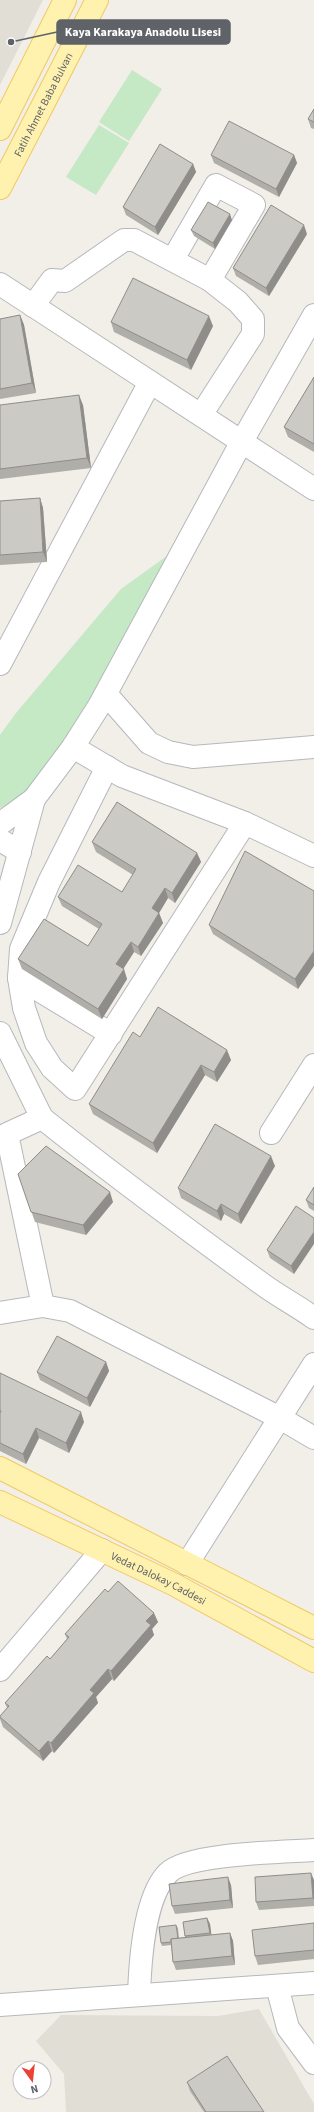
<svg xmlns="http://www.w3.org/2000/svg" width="314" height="2112" font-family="'Source Sans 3',sans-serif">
	<rect width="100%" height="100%" fill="#f1efe8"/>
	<g fill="#e1ded6">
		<polygon points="0,0 43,0 0,85"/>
		<polygon points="259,2009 314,2104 314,2112 66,2112 64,2074 36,2041 61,2015 218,2016"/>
	</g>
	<g fill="#c5e8c5">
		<polygon points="132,70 162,89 129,141 99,122"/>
		<polygon points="99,125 129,143 96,195 66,177"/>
		<polygon points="171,553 72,732 20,799 0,808 0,735 16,713 121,589"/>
	</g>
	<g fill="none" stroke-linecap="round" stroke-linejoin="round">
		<g stroke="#b5b8bc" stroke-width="24">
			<g id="minor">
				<polyline points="173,259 216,185 254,205 210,280"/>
				<polyline points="0,284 314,489"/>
				<polyline points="33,306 52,280 65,281 124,240 134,240 210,280 238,302 253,319 253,334 201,415"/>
				<polyline points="0,664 150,382"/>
				<polyline points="106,694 149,743 168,752 193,757 314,747"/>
				<polyline points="73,747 122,776 245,823 314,856"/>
				<polyline points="107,767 49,882 21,949 19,978 24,1008 36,1043 52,1068 75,1089 245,823"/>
				<polyline points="0,824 34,799 73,747 99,706 241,443 314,315"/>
				<polyline points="0,840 20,852"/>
				<polyline points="0,923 34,799"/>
				<polyline points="19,978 111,1034"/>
				<polyline points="0,1033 42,1118 7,1134 43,1306"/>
				<path d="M 42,1118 C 112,1174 185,1228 258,1281 C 276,1295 296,1305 314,1318"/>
				<polyline points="271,1133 314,1065"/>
				<polyline points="0,1313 43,1306 70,1311 280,1418 314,1438"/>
				<polyline points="187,1564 314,1364"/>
				<polyline points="0,1670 102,1550"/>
				<polyline points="277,1986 288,2028 314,2063"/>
				<path d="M 139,1995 C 140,1963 144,1897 168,1873 C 187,1853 284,1852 314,1850"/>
				<polyline points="0,2005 314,1983"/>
			</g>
		</g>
		<g stroke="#f2c960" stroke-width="24">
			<g id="major">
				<polyline points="0,129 65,0"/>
				<path id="s1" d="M 0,188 L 97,0"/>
				<polyline points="0,1468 314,1628"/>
				<path id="s2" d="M 0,1502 L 173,1584 L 314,1661"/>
			</g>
		</g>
		<use href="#minor" stroke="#fff" stroke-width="22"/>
		<use href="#major" stroke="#fff2af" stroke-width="22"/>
	</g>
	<g fill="#afaea9">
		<polygon points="314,109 314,129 311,128 308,119"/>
		<polygon points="211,155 294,155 297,163 279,197 214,163"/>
		<polygon points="193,164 196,172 158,235 126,215 123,207"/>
		<polygon points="232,220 215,249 194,236 191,230"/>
		<polygon points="307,234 269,296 236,276 233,268"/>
		<polygon points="20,315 24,325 36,393 0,399 0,319"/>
		<polygon points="111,322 213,326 191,370 114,332"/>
		<polygon points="314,377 314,452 288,437 284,427"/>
		<polygon points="0,405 83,405 91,468 0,479"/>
		<polygon points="40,498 43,508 47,562 0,565 0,501"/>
		<polygon points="92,842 197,853 201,862 175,903 168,898 159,913 163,923 141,956 134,952 123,969 127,979 102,1019 22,969 18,959 88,946 99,929 62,906 58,897 122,892 133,875 96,852"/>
		<polygon points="314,891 298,989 213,934 209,925"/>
		<polygon points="140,1037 231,1060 217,1082 205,1075 157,1153 93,1114 89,1104"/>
		<polygon points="275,1166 241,1224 224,1214 221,1221 181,1198 178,1188"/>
		<polygon points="18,1174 113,1202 86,1235 35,1222"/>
		<polygon points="314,1187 314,1211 309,1208 306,1200"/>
		<polygon points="296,1206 294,1274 270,1258 267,1250"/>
		<polygon points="106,1362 109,1371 90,1407 40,1380 37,1372"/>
		<polygon points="0,1373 84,1422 69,1453 39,1438 26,1464 0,1451"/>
		<polygon points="108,1592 158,1622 152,1629 154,1635 114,1681 112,1679 96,1697 98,1703 54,1753 52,1751 43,1761 3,1727 0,1719 0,1716 7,1708 5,1703 50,1659 67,1639 65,1634"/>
		<polygon points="314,1880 314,1906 259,1910 256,1902"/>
		<polygon points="231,1885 233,1908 175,1914 172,1906"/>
		<polygon points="207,1918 210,1924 211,1935 230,1933 233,1941 235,1965 176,1970 173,1962 171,1945 162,1946 161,1943 176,1925 178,1928 179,1938 185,1937 183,1922"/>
		<polygon points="314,1923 314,1959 258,1965 255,1956"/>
		<polygon points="187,2082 264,2112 204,2112 190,2091"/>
	</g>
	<g fill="#8f8d8a">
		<polygon points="294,155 297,163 279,197 276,189"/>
		<polygon points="193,164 196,172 158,235 155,227"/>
		<polygon points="230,214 232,220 215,249 213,243"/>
		<polygon points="304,225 307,234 269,296 266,288"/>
		<polygon points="20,315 24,325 36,393 32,383"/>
		<polygon points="209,316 213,326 191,370 187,360"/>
		<polygon points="79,395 83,405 91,468 87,458"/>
		<polygon points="40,498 43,508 47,562 43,552"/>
		<polygon points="197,853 201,862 175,903 172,893"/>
		<polygon points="165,888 168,898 156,918 152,908"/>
		<polygon points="159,913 163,923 141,956 138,947"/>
		<polygon points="131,942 134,952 120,974 116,964"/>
		<polygon points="314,951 314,966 298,989 295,979"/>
		<polygon points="124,969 127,979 102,1019 98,1009"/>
		<polygon points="227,1050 231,1060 217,1082 214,1072"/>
		<polygon points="201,1065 205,1075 157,1153 153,1143"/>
		<polygon points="271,1156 275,1166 241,1224 238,1214"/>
		<polygon points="110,1192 113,1202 86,1235 83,1225"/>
		<polygon points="221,1204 224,1214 221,1221 217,1211"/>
		<polygon points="314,1232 314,1244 294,1274 291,1266"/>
		<polygon points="106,1362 109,1371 90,1407 87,1398"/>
		<polygon points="81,1412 84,1422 69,1453 66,1443"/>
		<polygon points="36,1428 39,1438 26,1464 23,1454"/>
		<polygon points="154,1613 158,1622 152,1629 154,1635 114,1681 111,1671 146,1621"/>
		<polygon points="108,1669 112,1679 96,1697 98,1703 54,1753 51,1743 90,1690"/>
		<polygon points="48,1741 52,1751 43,1761 39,1751"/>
		<polygon points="311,1873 314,1880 314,1900 313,1898"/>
		<polygon points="228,1877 231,1885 233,1908 230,1900"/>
		<polygon points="207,1918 210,1924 212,1939 210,1933"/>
		<polygon points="230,1933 233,1941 235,1965 232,1956"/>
	</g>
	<g fill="#cccac5" stroke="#8f8d8a">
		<polygon points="314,109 314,122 308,119"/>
		<polygon points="229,121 294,155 276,189 211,155"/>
		<polygon points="160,144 193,164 155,227 123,207"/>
		<polygon points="208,202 230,214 213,243 191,230"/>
		<polygon points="271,205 304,225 266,288 233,268"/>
		<polygon points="133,278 209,316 187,360 111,322"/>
		<polygon points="20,315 32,383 0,389 0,319"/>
		<polygon points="314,377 314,444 284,427"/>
		<polygon points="79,395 87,458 0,469 0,405"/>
		<polygon points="40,498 43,552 0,555 0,501"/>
		<polygon points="117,802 197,853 172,893 165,888 152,908 159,913 138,947 131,942 116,964 124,969 98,1009 18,959 44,919 88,946 102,924 58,897 78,865 122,892 136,869 92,842"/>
		<polygon points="245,851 314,891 314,951 295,979 209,925"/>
		<polygon points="158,1007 227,1050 214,1072 201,1065 153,1143 89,1104 133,1032 140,1037"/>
		<polygon points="215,1124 271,1156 238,1214 221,1204 217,1211 178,1188"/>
		<polygon points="46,1146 110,1192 83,1225 31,1212 18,1174"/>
		<polygon points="314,1187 314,1205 306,1200"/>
		<polygon points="296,1206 314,1218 314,1232 291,1266 267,1250"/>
		<polygon points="57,1336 106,1362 87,1398 37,1372"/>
		<polygon points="0,1373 81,1412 66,1443 36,1428 23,1454 0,1443 0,1413 1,1411 0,1411"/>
		<polygon points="118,1581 154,1613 146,1621 151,1625 111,1671 108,1669 90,1690 94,1693 51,1743 48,1741 39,1751 0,1717 0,1716 9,1706 5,1703 47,1656 50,1659 69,1637 65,1634 105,1589 108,1592"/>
		<polygon points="311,1873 313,1898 256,1902 255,1877"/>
		<polygon points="228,1877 230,1900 172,1906 169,1884"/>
		<polygon points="207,1918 210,1933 185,1936 183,1922"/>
		<polygon points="314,1923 314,1950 255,1956 252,1930"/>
		<polygon points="176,1925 178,1938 171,1939 171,1942 161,1943 159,1927"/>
		<polygon points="230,1933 232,1956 173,1962 171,1939"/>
		<polygon points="227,2056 264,2112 206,2112 187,2082"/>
	</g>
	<g text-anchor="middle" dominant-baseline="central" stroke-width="4" stroke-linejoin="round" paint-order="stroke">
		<g font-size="11" fill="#5f6368" stroke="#fff">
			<text stroke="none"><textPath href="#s1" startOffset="94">Fatih Ahmet Baba Bulvarı</textPath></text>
			<text stroke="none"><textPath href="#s2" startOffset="176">Vedat Dalokay Caddesi</textPath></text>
		</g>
	</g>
	<path fill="none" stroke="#5f6368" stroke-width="1.5" d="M11 42L57 32"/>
	<circle fill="#5f6368" stroke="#fff" stroke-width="1.5" cx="11" cy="42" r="4"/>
	<rect fill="#5f6368" stroke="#5f6368" stroke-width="1.5" x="57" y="20" width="173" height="24" rx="4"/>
	<g font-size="12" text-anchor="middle" font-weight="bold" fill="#fff">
		<text x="143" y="36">Kaya Karakaya Anadolu Lisesi</text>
	</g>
	<g transform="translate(32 2080) rotate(165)"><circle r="19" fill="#ffffff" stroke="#bfc1c3"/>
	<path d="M0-3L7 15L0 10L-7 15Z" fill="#ea4335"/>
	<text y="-6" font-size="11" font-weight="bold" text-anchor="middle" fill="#5f6368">N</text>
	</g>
</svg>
